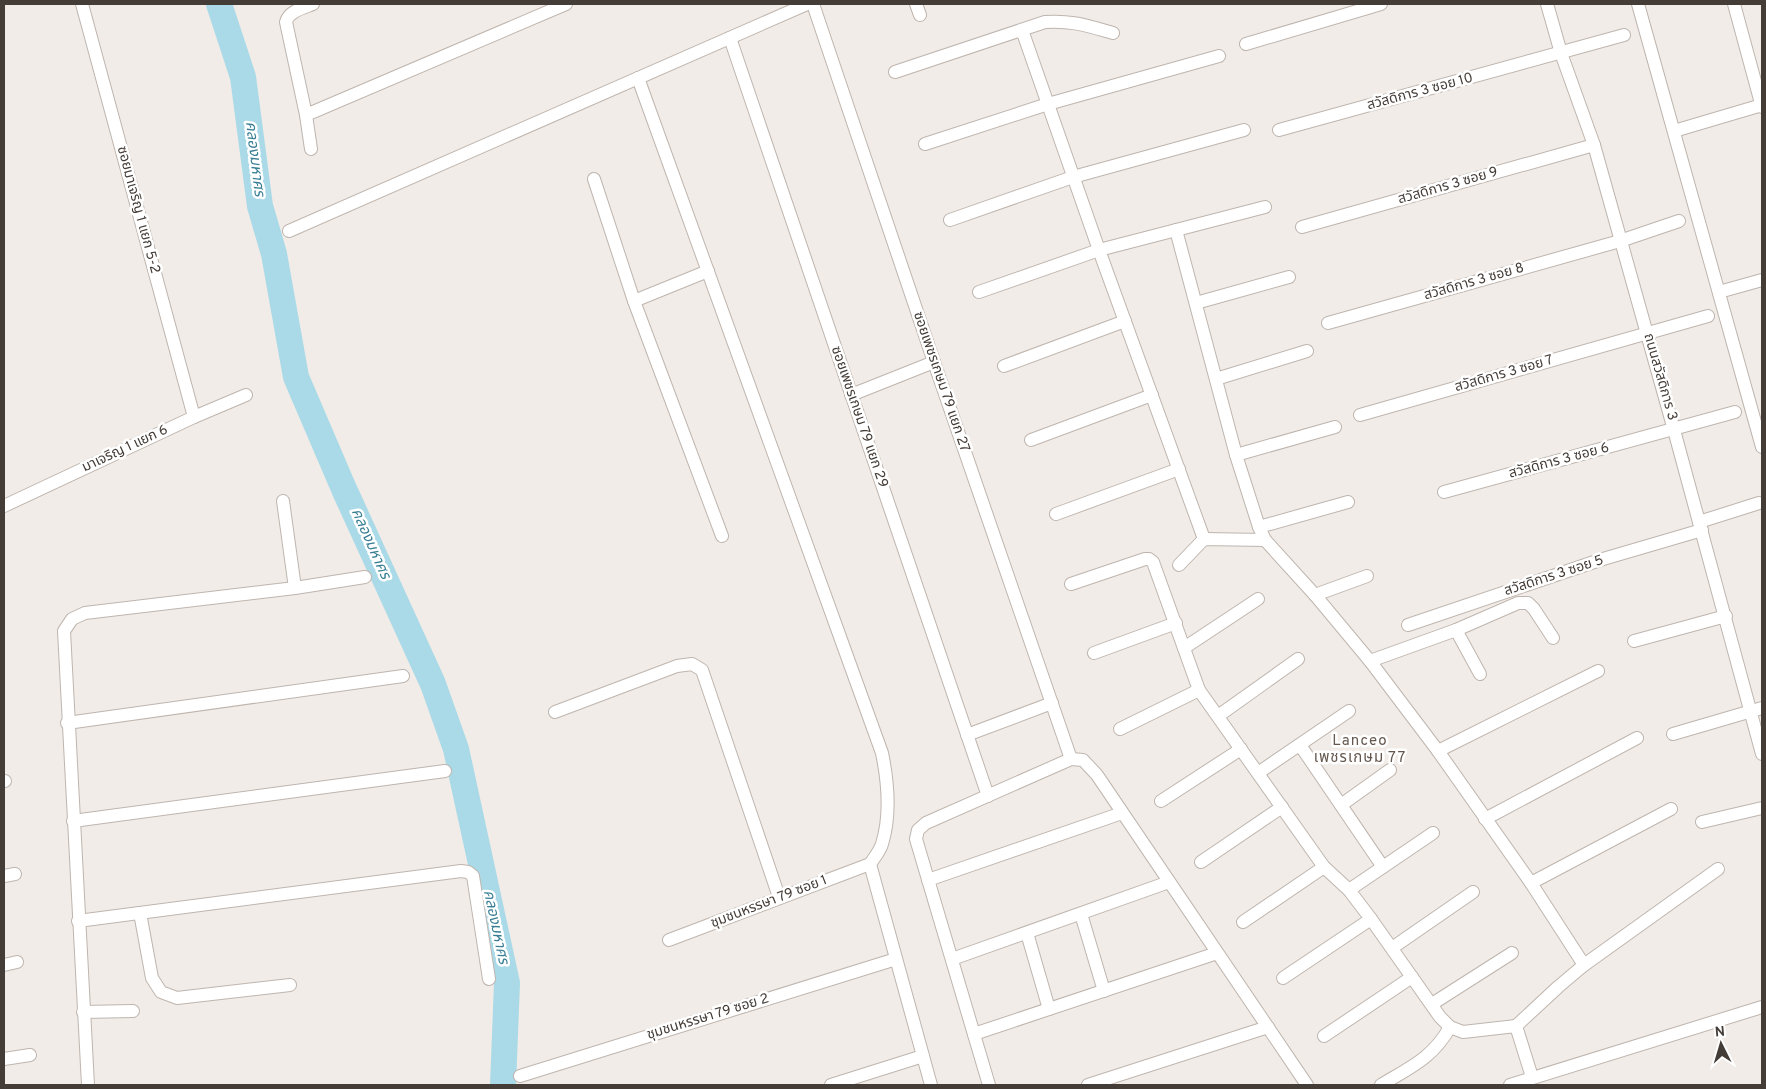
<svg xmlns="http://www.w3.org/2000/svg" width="1766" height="1089" font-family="Overpass,'Noto Sans Thai',sans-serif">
	<rect width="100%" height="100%" fill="#f1ece7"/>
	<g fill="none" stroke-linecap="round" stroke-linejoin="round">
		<polyline stroke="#aadae8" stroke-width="26" points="219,4 243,77 260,206 274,254 296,377 344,489 433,684 456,749 507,983 503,1085"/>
		<g stroke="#bfb5ae" stroke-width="14">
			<g id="minor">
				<polyline points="82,4 194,417"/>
				<polyline points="813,4 934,362 1071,759"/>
				<polyline points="916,4 920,15"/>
				<polyline points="1547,4 1561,53 1594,145 1674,430 1762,754"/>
				<polyline points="1638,4 1762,447"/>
				<polyline points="1734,4 1762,107"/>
				<polyline points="1022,30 1099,250 1204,539"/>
				<polyline points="730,38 988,796"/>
				<polyline points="1246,44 1381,4"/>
				<path d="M 895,72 L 1045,22 C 1071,20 1088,26 1113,33"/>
				<path d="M 638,78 L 882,753 C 888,782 891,815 882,844 C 880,851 874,858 870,864 L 931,1085"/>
				<polyline points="306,115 566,4"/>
				<polyline points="1279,130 1624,35"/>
				<polyline points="1674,131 1762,105"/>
				<polyline points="925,144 1048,104 1219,56"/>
				<path d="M 311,149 L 306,115 L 286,22 C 289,11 303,8 313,4"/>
				<polyline points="594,179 634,301 722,536"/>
				<polyline points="950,220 1073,177 1244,130"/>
				<polyline points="1302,227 1594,145"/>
				<polyline points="1176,230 1236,455 1259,527 1265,540"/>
				<polyline points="289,231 807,4"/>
				<polyline points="979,292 1099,250 1265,207"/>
				<polyline points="1719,292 1762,280"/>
				<polyline points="634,301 708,271"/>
				<polyline points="1196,303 1289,277"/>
				<polyline points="1328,323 1620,241 1679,221"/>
				<polyline points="1004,366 1125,321"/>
				<polyline points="1216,379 1307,351"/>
				<polyline points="851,395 934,362"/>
				<polyline points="1360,415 1708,316"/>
				<polyline points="1031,440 1152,395"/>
				<polyline points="1236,455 1335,427"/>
				<polyline points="1444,492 1735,412"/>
				<polyline points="283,501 295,588"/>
				<polyline points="4,506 194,417 246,395"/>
				<polyline points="1056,514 1179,469"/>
				<polyline points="1699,522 1759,503"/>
				<polyline points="1259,527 1348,502"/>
				<polyline points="1179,565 1204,539 1265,540 1315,595 1370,661 1438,751 1531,883 1584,965 1558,987 1516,1026"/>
				<polyline points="1071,584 1145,559 1149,559 1153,562 1199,690 1324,867 1349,890 1371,919 1440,1017 1450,1027 1463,1032 1516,1026 1532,1077"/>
				<polyline points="1315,595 1367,576"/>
				<polyline points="1408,625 1603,559 1702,530"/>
				<polyline points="1456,630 1480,674"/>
				<polyline points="1634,641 1726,616"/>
				<polyline points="1184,648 1258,599"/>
				<polyline points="1094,653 1176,623"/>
				<polyline points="1370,661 1456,630 1518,603 1528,603 1534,609 1553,638"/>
				<polyline points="555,712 677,666 692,664 702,670 779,897"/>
				<polyline points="1218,716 1298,659"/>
				<polyline points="67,723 403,676"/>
				<polyline points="1120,729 1199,690"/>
				<polyline points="1673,734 1762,708"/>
				<polyline points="967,735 1052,703"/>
				<polyline points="1300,745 1383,867"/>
				<polyline points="1438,751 1598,671"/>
				<polyline points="1258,773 1349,711"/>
				<polyline points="4,781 5,781"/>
				<polyline points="1161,801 1241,749"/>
				<polyline points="1341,805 1390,770"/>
				<polyline points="1485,819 1637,738"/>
				<polyline points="73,821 445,771"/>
				<polyline points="1702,822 1762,808"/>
				<polyline points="1201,862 1282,807"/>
				<polyline points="4,876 15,874"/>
				<polyline points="928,880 1122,813"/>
				<polyline points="1531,883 1671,809"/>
				<polyline points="1349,890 1433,833"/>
				<polyline points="140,913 152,978 161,992 177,998 290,985"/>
				<polyline points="1081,914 1104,991"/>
				<polyline points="78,921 461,871 468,872 473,876 489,979"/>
				<polyline points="1243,922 1324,867"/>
				<polyline points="1027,933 1049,1009"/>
				<polyline points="669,940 870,864"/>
				<polyline points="1392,948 1473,892"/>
				<polyline points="952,959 1169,882"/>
				<polyline points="4,965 17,962"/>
				<polyline points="1584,965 1718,869"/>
				<polyline points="1283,978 1371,919"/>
				<polyline points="1432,1004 1512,953"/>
				<polyline points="83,1012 133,1011"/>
				<polyline points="974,1034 1217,953"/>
				<polyline points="1324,1036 1412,977"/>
				<polyline points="4,1059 30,1055"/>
				<polyline points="520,1076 896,959"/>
				<polyline points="88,1085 64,631 72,619 85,613 295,588 365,577"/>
				<polyline points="831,1085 923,1056"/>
				<polyline points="989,1085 916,839 918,830 926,823 1071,759 1083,760 1097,775 1307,1085"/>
				<polyline points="1088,1085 1268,1027"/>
				<path d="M 1381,1085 C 1409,1068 1433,1058 1450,1027"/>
				<polyline points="1510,1085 1762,1007"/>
			</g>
		</g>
		<use href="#minor" stroke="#fff" stroke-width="12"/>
	</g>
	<g text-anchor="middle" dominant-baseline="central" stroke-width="5" stroke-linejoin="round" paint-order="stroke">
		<g font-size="14" fill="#443c37" stroke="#fff">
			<text transform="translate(1420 92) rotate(-15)">สวัสดิการ 3 ซอย 10</text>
			<text transform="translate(1448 186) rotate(-16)">สวัสดิการ 3 ซอย 9</text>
			<text transform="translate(138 210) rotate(75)">ซอยมาเจริญ 1 แยก 5-2</text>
			<text transform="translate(1474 282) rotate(-16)">สวัสดิการ 3 ซอย 8</text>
			<text transform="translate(1504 374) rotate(-16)">สวัสดิการ 3 ซอย 7</text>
			<text transform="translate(1660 377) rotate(74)">ถนนสวัสดิการ 3</text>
			<text transform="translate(941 382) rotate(71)">ซอยเพชรเกษม 79 แยก 27</text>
			<text transform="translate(859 417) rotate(71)">ซอยเพชรเกษม 79 แยก 29</text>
			<text transform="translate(125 449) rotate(-25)">มาเจริญ 1 แยก 6</text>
			<text transform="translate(1559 461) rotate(-15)">สวัสดิการ 3 ซอย 6</text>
			<text transform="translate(1554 576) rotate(-18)">สวัสดิการ 3 ซอย 5</text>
			<text transform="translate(769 902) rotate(-21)">ชุมชนหรรษา 79 ซอย 1</text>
			<text transform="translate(708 1017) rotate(-17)">ชุมชนหรรษา 79 ซอย 2</text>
		</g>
		<g font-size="15" font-style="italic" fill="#387f94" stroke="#fff">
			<text transform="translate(254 159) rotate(83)">คลองมหาศร</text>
			<text transform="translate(370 544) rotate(66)">คลองมหาศร</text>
			<text transform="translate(495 927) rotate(78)">คลองมหาศร</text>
		</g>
		<g font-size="15" letter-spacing="1" fill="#65584f" stroke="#fff">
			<text x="1360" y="741">Lanceo<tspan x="1360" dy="17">เพชรเกษม 77</tspan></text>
		</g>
	</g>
	<rect width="1766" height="1089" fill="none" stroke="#443c37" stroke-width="10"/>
	<g transform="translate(1721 1044) rotate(355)" stroke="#ffffff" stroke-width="4" paint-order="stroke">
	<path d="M0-4L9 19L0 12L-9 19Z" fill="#443c37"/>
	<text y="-8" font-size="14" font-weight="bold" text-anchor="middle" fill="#443c37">N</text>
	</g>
</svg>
